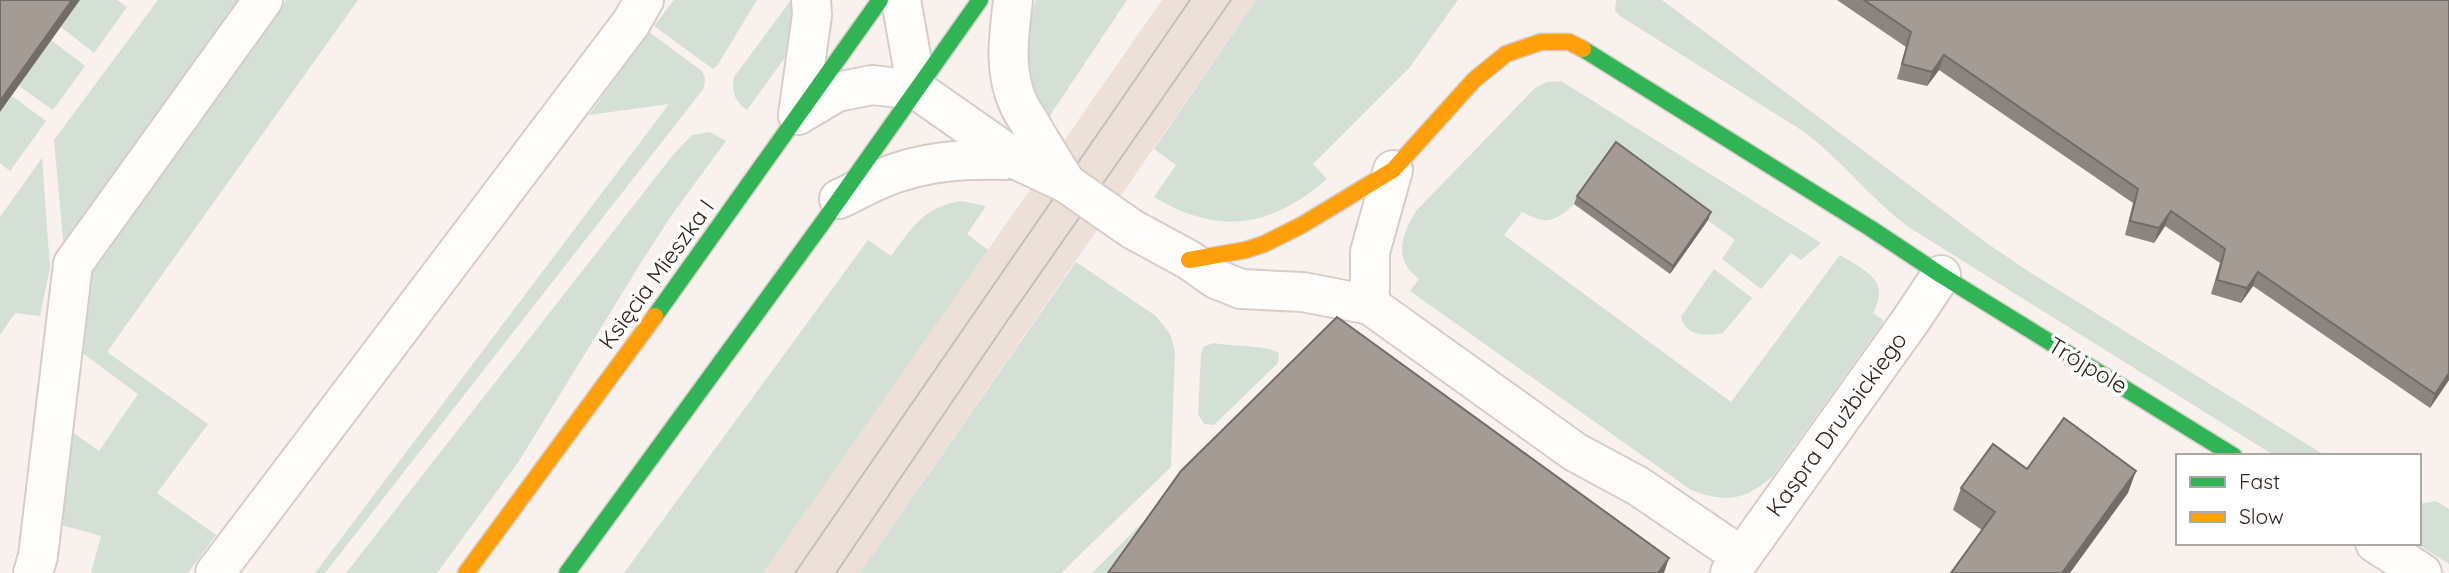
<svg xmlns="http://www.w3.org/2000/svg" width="2449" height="573" font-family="Quicksand,sans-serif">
	<rect width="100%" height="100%" fill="#f9f1ed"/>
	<polygon fill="#ede0d9" points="1162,0 1256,0 860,573 763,573"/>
	<g fill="#d4dfd6">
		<polygon points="80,0 117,0 127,7 94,53 61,27"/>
		<polygon points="158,0 252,0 65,262 54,140"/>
		<polygon points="286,0 358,0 107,352 208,424 157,493 216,535 188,573 91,573 101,536 58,524 65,427 99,451 138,394 73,346 91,270"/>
		<polygon points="674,0 757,0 717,66 713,69 654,26"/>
		<path d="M 791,0 L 796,0 L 792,42 L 786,56 L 747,110 C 735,102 731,92 734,77 Z"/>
		<polygon points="1036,0 1127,0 1047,120 1033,101 1023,35"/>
		<path d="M 1256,0 L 1458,0 L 1410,67 L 1313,164 L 1327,179 C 1270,228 1219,236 1154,197 L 1176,165 L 1154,149 Z"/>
		<path d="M 1616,0 L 1662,0 L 1988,244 L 2031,273 L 2326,456 L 2275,456 L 1907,226 C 1870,198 1842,161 1806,133 L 1620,16 L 1615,10 Z"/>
		<polygon points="649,32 702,71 705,79 704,88 325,573 315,573 669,104 589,115"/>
		<polygon points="51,40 85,66 53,110 19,86"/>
		<path d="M 1561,81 L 1821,243 L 1801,260 L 1791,253 L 1761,289 L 1722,259 L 1735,240 L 1613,151 C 1599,171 1574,216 1549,220 C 1539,221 1530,216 1522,212 L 1504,235 L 1731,402 L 1840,255 C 1865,271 1891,279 1873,313 L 1884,321 L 1773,476 C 1744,501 1726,503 1691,490 L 1410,291 L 1419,279 C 1393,259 1401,236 1416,211 L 1535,88 L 1547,82 Z"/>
		<polygon points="12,96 46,121 10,171 0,163 0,112"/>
		<polygon points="710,132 726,141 671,216 642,261 519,461 437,573 346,573 673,155 692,135"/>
		<polygon points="42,158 50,268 40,316 15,313 0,335 0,217"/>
		<path d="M 961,201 L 986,206 L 967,234 L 988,250 L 763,573 L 624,573 L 868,240 L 891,256 C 912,228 923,207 961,201 Z"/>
		<polygon points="1076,262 1156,316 1170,334 1175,351 1171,467 1061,573 860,573"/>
		<path d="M 1714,269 L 1752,298 L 1723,333 C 1706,336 1686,337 1681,317 Z"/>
		<path d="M 1213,343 C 1234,347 1262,344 1279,353 L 1278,363 L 1214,425 L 1204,424 L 1198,414 L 1201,354 L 1203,347 Z"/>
		<polygon points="1174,491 1115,573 1092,573"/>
		<polygon points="2436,501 2449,509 2449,564 2416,543 2419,543 2419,504"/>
	</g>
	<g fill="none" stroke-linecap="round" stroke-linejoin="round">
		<g stroke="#d7cdc7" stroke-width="42">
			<g id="street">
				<polyline points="901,0 917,90"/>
				<path d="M 1013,0 C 1009,35 1003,71 1019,105 C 1024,115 1031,124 1036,134"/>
				<polyline points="798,115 837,92 872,85 917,90 1017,160"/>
				<polyline points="798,115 812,15 811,0"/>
				<path d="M 839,199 C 859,190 878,178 899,172 C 938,159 976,159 1017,160"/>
				<polyline points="1132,229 1189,260 1216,279 1241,289 1303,292 1370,305 1575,452 1638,486 1741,556"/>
				<polyline points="1370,305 1370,252 1393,170"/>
				<polyline points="2375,543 2422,573"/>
				<polyline points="33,573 38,556 73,264 263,0"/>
				<polyline points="215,573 631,23 644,0"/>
				<polyline points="1730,573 1911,320 1941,275"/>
			</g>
		</g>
		<g stroke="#d7cdc7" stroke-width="19">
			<g id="fast">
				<polyline points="1583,49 1870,228 1941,275 2234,456"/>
				<polyline points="655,316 880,0"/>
				<polyline points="567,573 821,225 980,0"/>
			</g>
		</g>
		<g stroke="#d7cdc7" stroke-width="19">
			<g id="slow">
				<polyline points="1189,260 1246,250 1264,244 1302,225 1393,170 1474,80 1506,54 1541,42 1569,42 1583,49"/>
				<polyline points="466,573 655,316"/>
			</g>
		</g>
		<use href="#street" stroke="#fefdfc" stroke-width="38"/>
		<use href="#fast" stroke="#30b455" stroke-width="16"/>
		<use href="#slow" stroke="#ff9f0a" stroke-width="16"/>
		<g stroke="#c2c0be" stroke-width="2">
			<polyline points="795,573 1190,0"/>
			<polyline points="836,573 1005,324 1231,0"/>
		</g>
		<g stroke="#d7cdc7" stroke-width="42" stroke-linecap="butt">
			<g id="street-bridge">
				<polyline points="1036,134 1066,183"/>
				<polyline points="1017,160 1066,183 1132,229"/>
			</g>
		</g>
		<use href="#street-bridge" stroke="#fefdfc" stroke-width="38"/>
	</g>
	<g fill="#8c857f">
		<polygon points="1837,0 2449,0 2449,380 2430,408 2253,286 2241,303 2211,294 2220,263 2165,226 2154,243 2125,235 2133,203 1939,70 1927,86 1897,79 1906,47"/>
		<polygon points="1577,196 1711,212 1708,220 1670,274 1574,204"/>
		<polygon points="2027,469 2128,493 1982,530 1953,510 1961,488"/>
	</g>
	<g fill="#726c68">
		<polygon points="72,0 80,0 0,112 0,101"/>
		<polygon points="1944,55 1939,70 1927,86 1932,72"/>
		<polygon points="2171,211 2165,226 2154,243 2159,228"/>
		<polygon points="1711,212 1708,220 1670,274 1673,266"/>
		<polygon points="2258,272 2253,286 2241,303 2247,288"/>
		<polygon points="2449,373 2449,380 2430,408 2435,394"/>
		<polygon points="2136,471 2128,493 2070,573 2062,573"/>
		<polygon points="1669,558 1664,573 1658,573"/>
	</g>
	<g fill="#a39b94" stroke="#726c68" stroke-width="2">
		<polygon points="0,0 72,0 0,101"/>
		<polygon points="1864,0 2449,0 2449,373 2435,394 2258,272 2247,288 2217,280 2225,249 2171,211 2159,228 2130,221 2138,189 1944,55 1932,72 1902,64 1911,32"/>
		<polygon points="1616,142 1711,212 1673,266 1577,196"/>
		<polygon points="1337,317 1669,558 1658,573 1108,573 1181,471"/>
		<polygon points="2064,418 2136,471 2062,573 1951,573 1995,512 1961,488 1993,444 2027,469"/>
	</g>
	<g text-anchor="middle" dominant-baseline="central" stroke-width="7" stroke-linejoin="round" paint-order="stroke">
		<g font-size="23" fill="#2e221a" stroke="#fff">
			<text transform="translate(656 274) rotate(-54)">Księcia Mieszka I</text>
			<text transform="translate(2088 365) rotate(31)">Trójpole</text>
			<text transform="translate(1836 424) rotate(-54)">Kaspra Drużbickiego</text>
		</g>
	</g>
	<rect x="2176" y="454" width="245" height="91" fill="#ffffff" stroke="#aba7a3" stroke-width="2"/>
	<rect x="2190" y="477" width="35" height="10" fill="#30b455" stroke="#aba7a3" stroke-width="2"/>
	<text x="2239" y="489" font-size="21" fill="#2e221a">Fast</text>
	<rect x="2190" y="512" width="35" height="10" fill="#ff9f0a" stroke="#aba7a3" stroke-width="2"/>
	<text x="2239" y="524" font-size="21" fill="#2e221a">Slow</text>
</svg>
